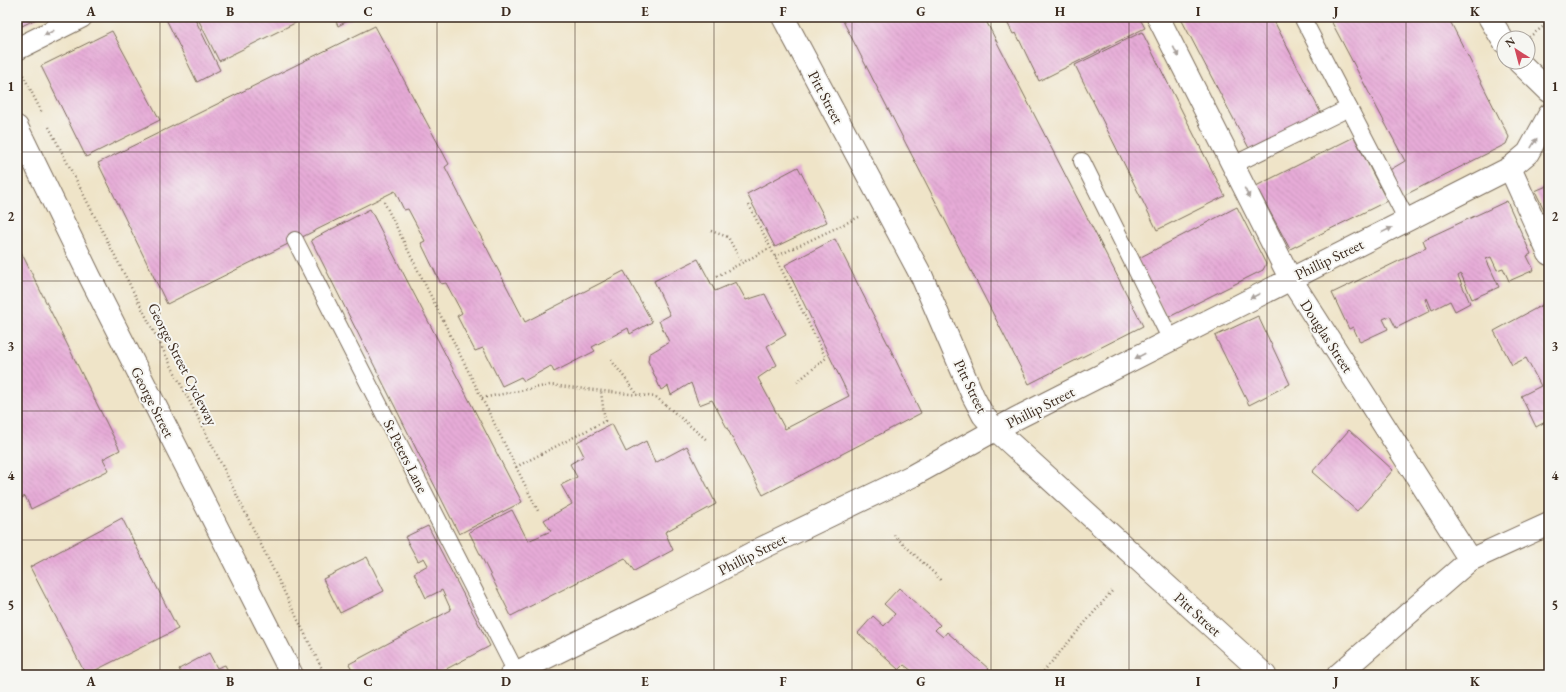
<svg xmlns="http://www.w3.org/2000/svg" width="1566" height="692" font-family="'EB Garamond',serif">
	<defs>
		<pattern id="building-back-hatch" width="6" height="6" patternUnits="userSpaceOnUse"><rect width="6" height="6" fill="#e6abd7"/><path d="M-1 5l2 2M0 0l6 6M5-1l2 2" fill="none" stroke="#c693b8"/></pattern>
	</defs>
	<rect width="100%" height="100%" fill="#f6f6f2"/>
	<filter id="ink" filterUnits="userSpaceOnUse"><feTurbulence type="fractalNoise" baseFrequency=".025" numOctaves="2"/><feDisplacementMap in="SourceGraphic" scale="8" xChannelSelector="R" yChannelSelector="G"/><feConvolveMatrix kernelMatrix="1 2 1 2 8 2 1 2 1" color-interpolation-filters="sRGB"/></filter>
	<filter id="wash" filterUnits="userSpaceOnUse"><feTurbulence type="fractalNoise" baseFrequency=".012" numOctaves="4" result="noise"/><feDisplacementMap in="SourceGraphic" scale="16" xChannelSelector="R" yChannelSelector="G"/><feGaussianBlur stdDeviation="0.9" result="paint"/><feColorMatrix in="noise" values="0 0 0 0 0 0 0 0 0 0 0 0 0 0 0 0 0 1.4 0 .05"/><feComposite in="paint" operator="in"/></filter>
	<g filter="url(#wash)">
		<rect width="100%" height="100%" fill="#efe4c8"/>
		<g id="blocks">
			<g fill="url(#building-back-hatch)">
				<polygon points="18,17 40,17 22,26"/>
				<polygon points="165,17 194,17 220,70 197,82"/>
				<polygon points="197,17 307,17 219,61"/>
				<polygon points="334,17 352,17 353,18 338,26"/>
				<polygon points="841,17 984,17 1143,326 1029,384"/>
				<polygon points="1006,17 1139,17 1145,28 1039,81 1016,33 1013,34 1005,18"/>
				<polygon points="1180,17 1272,17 1323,117 1252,154"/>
				<polygon points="1329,17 1448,17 1509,137 1506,144 1401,197 1388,171 1405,161"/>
				<polygon points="375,26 449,164 445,167 525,322 624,271 652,322 630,334 628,328 592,347 595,351 554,372 551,366 524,381 521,377 502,386 483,348 475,351 457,316 462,313 446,283 441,284 421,243 425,241 408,209 404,210 395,191 167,304 98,163"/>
				<polygon points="112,31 160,120 86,157 41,66"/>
				<polygon points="1142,32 1225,196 1157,230 1075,65"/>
				<polygon points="1354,137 1387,201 1290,249 1256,186"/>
				<polygon points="798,167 827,222 775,247 747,194"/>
				<polygon points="1549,185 1549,220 1535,191"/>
				<polygon points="1507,201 1531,254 1527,256 1534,270 1509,281 1503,268 1497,270 1491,257 1486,259 1499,287 1472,299 1461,274 1458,276 1470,303 1455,311 1450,301 1432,310 1427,298 1425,299 1430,311 1396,328 1390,316 1383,319 1388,329 1360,342 1353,327 1349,329 1332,293 1426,248 1423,240"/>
				<polygon points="1237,207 1266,264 1263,270 1167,318 1137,259"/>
				<polygon points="370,209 522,502 459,534 311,240"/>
				<polygon points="835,239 889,346 921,413 763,495 712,400 699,405 691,383 671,395 668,386 661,390 648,361 649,354 669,342 659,321 670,315 654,281 698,259 715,291 736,282 746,300 765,294 786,335 767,346 777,365 758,378 785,429 849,396 785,265"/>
				<polygon points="17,244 120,450 103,459 109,470 31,509 25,496 17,501"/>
				<polygon points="1546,303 1549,308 1549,420 1536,427 1521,396 1541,386 1526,358 1512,365 1494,331"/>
				<polygon points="1258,316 1290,384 1249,405 1215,336"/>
				<polygon points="612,424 626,452 646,441 655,463 687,446 716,504 665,532 673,550 634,571 625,558 511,616 469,532 512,510 528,541 551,531 544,520 572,504 561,485 577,477 570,464 584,456 577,442"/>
				<polygon points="1349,430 1393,470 1357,511 1312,472"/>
				<polygon points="122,518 178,629 86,675 30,567"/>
				<polygon points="428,526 490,646 435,675 355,675 349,664 451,610 442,590 426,598 414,573 428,565 424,558 418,561 405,537"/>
				<polygon points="367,557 384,591 340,613 323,579"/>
				<polygon points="899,588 940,625 935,630 943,637 947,632 989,669 983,675 908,675 912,671 904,665 899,670 858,633 873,616 884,626 895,614 884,604"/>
				<polygon points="209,653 217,668 225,665 230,675 182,675 179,669"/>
			</g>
		</g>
	</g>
	<g filter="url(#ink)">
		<use href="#blocks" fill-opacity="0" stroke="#7a6b5a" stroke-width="1"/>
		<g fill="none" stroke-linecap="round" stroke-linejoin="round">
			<g stroke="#7a6b5a" stroke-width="18">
				<g id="lane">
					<polyline points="1302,17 1407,220"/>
					<polyline points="1082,161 1171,340"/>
					<polyline points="1233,165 1349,108"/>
					<polyline points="295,240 516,672"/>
				</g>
			</g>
			<g stroke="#7a6b5a" stroke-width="24">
				<g id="street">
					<polyline points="783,17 922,277 973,396 983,415 996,430 1265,675"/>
					<polyline points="1158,17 1290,278 1470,560"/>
					<polyline points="1489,17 1504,42"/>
					<polyline points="17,49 81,17"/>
					<polyline points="1519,62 1549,91"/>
					<polyline points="17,127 90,277 292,675"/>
					<polyline points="1510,168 1549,254"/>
					<polyline points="511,675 663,600 760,549 912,476 1015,419 1510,168 1528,153 1549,115"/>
					<polyline points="1338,675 1470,560 1549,524"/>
				</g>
			</g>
			<g stroke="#7a6b5a" stroke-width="2.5" stroke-dasharray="1 3" stroke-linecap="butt">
				<polyline points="1540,17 1549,30"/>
				<polyline points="1529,37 1544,26"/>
				<polyline points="23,75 42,113"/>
				<polyline points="49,127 215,451 325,675"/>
				<polyline points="384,202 538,511"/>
				<polyline points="749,205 826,358 797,382"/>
				<polyline points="711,231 728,237 742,263"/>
				<polyline points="775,257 859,217"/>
				<polyline points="717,276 770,248"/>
				<polyline points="611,360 638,395"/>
				<polyline points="482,398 550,385 656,397 708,441"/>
				<polyline points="516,467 605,421 601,392"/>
				<polyline points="894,535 941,580"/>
				<polyline points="1043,675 1043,672 1113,590"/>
			</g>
			<use href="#lane" stroke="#fff" stroke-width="16"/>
			<use href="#street" stroke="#fff" stroke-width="22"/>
		</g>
		<defs><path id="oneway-solid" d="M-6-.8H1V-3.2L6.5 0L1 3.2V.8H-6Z"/></defs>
		<g fill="#a79f9a">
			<use href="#oneway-solid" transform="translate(49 33) rotate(153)"/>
			<use href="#oneway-solid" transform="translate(1176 52) rotate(63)"/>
			<use href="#oneway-solid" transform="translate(1534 143) rotate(-58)"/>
			<use href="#oneway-solid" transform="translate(1247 193) rotate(63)"/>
			<use href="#oneway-solid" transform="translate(1387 230) rotate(-26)"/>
			<use href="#oneway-solid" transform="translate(1255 296) rotate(153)"/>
			<use href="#oneway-solid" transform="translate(1140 356) rotate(153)"/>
		</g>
	</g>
	<path fill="none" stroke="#3b2a1e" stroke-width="1" stroke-opacity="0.55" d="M 160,17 L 160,675M 299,17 L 299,675M 437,17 L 437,675M 575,17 L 575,675M 714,17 L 714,675M 852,17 L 852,675M 991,17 L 991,675M 1129,17 L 1129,675M 1267,17 L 1267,675M 1406,17 L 1406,675M 17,152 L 1549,152M 17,281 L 1549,281M 17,411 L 1549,411M 17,540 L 1549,540"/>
	<g text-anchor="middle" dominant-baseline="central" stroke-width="4" stroke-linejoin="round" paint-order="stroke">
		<g font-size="15" fill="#3b2a1e" stroke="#f6f6f2">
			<text transform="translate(826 97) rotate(62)">Pitt Street</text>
			<text transform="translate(1329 259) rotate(-26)">Phillip Street</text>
			<text transform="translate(1327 336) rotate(57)">Douglas Street</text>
			<text transform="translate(183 364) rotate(63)">George Street Cycleway</text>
			<text transform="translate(971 386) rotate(64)">Pitt Street</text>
			<text transform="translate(153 402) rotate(63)">George Street</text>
			<text transform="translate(1040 407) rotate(-27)">Phillip Street</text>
			<text transform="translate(406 456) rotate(63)">St Peters Lane</text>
			<text transform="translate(752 554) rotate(-27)">Phillip Street</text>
			<text transform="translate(1198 614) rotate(42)">Pitt Street</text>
		</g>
	</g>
	<rect width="1566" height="692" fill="none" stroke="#f6f6f2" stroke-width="44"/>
	<g transform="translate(1516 50) rotate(324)"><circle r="19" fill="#f6f6f2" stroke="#aba49d"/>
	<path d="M0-3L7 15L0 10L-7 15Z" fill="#d1495b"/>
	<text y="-6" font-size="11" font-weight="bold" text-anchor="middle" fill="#3b2a1e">N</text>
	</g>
	<rect x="22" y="22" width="1522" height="648" fill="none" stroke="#3b2a1e" stroke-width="1.5"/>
	<g font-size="13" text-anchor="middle" font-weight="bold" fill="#3b2a1e">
		<text x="91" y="16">A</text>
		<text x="230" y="16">B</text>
		<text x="368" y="16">C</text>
		<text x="506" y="16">D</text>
		<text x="645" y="16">E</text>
		<text x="783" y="16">F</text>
		<text x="921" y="16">G</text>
		<text x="1060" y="16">H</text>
		<text x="1198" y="16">I</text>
		<text x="1336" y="16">J</text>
		<text x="1475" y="16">K</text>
		<text x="11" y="91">1</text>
		<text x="1555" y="91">1</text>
		<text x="11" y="221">2</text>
		<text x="1555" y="221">2</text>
		<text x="11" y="351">3</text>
		<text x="1555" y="351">3</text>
		<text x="11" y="480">4</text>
		<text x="1555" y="480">4</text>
		<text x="11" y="610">5</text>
		<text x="1555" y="610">5</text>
		<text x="91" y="686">A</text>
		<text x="230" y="686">B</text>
		<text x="368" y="686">C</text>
		<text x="506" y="686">D</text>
		<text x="645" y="686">E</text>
		<text x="783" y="686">F</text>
		<text x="921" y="686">G</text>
		<text x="1060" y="686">H</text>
		<text x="1198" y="686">I</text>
		<text x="1336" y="686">J</text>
		<text x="1475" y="686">K</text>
	</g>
</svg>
